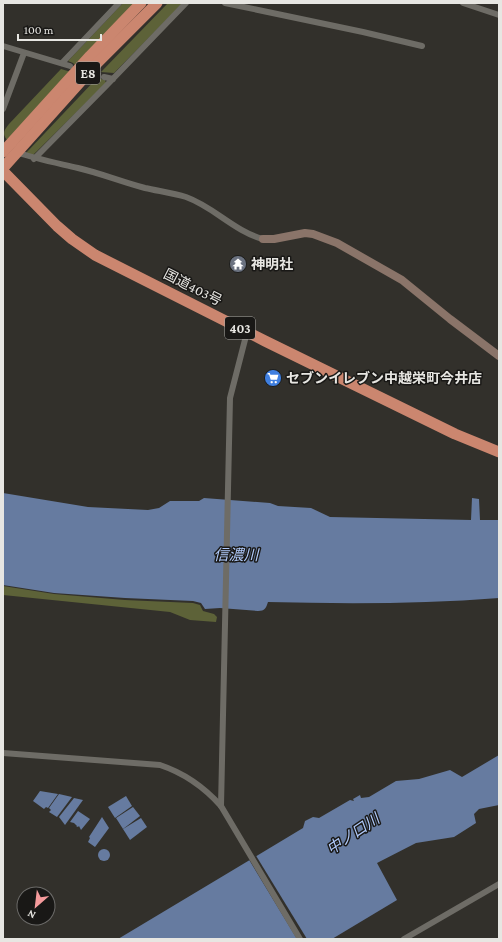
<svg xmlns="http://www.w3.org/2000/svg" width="502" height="942" font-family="'Crimson Pro','Noto Sans JP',serif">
	<rect width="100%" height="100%" fill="#32302b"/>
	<g fill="#5d6238">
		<polygon points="123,3 135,3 76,66 73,63 68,61"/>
		<polygon points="168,3 183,3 114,73 101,72"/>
		<path d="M 61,69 L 71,72 L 7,140 C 2,134 4,130 9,124 Z"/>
		<polygon points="97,78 105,80 106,83 33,155 26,153"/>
		<polygon points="3,586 54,594 125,600 193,603 200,605 203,611 214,614 217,617 216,622 190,620 170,612 3,595"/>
	</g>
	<g fill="#667ba0">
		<path d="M 3,493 L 88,507 L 148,510 L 159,508 L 170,501 L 199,501 L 204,498 L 270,503 L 278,506 L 311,508 L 330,517 L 471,520 L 472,498 L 479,499 L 480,520 L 499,520 L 499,598 C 423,604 345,604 268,602 C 266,608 265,611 258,611 L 220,608 L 205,609 L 201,603 L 193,601 L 125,598 L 54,593 L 3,585 Z"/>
		<polygon points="499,755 499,805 479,809 474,814 476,823 454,837 416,843 377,863 397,900 332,939 118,939 303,828 305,821 313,817 319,818 350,800 354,801 353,799 360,795 361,798 369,797 396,781 419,779 450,770 462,777"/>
		<polygon points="40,791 58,794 48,808 46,807 44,809 33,801"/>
		<polygon points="59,794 72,797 57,817 49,812 51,810 49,808"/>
		<polygon points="126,796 132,806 115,818 108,807"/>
		<polygon points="74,798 83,800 65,825 59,817"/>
		<polygon points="133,807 140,816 123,829 116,818"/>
		<polygon points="78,811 90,819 81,830 79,826 78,827 76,826 77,825 76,825 74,823 70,822"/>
		<polygon points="102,817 109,828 95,847 88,842 90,838 89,837"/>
		<polygon points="141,818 147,827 130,840 123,829"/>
		<circle cx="104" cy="855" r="6"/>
	</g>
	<polygon fill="#32302b" points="255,854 307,939 297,939 248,858"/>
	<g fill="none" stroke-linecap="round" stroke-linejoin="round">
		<polyline stroke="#4d4b46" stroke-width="6" stroke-dasharray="6 3" stroke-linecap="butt" points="86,72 104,77"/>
		<g stroke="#6e6c66" stroke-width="6">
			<polyline points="225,3 363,32 422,46"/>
			<polyline points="463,3 499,15"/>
			<polyline points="3,46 70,66"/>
			<polyline points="62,63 119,3"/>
			<polyline points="104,77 113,79"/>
			<polyline points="3,109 24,53"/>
			<path d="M 16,152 C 36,159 57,163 78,168 C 100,173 122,182 145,188 C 158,191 173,193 186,197 C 214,207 234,231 263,239"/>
			<polyline points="34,159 106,86 186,3"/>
			<path d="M 3,753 L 160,765 C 184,773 204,787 221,806 L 300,939"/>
			<polyline points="221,806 230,398 247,332"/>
			<polyline points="404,939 499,884"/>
		</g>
		<polyline stroke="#8a7469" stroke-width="8" points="263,239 274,239 305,233 313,234 337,243 402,280 450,319 499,356"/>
		<g stroke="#cb866f" stroke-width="11">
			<polyline points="3,152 90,56 141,3"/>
			<polyline points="3,168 98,62 157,3"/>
			<polyline points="3,171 57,226 72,239 95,255 265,341 455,434 499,452"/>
		</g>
	</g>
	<defs>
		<g id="temple-disc" transform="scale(0.9)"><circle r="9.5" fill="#6b7280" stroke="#191816"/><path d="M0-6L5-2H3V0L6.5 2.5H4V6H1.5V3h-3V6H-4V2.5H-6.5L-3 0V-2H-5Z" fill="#fff"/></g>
		<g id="supermarket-disc" transform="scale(0.9)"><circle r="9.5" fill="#3f7fe0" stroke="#191816"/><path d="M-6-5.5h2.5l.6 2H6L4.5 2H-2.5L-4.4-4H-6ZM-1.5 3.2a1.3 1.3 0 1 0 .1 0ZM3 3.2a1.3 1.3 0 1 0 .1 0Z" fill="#fff"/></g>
	</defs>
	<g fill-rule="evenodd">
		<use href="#temple-disc" x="238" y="264"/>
		<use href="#supermarket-disc" x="273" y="378"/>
	</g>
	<g text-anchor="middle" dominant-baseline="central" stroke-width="3" stroke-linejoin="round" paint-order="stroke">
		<g fill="#191816" stroke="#a9a8a5" stroke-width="1">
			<rect x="76" y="62" width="24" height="22" rx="3"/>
			<rect x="225" y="317" width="30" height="22" rx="3"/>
		</g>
		<g font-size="13" font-weight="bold" fill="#e7e6e2">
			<text x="88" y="73">E8</text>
			<text x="240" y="328">403</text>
		</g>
		<g font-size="14" font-weight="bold" fill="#e7e6e2" stroke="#191816" text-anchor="start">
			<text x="251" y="264">神明社</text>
			<text x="286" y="378">セブンイレブン中越栄町今井店</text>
		</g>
		<g font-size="14" fill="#e7e6e2" stroke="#191816">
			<text transform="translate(193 287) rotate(27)">国道403号</text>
		</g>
		<g font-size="15" font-style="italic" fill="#b1cbfc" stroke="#191816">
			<text x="236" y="555">信濃川</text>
			<text transform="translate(353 834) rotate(-34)">中ノ口川</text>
		</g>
	</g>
	<rect width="502" height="942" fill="none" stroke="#e7e6e2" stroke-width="8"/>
	<g transform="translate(36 906) rotate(208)"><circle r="19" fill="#191816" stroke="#6b6a68"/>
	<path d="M0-3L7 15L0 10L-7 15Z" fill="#f59b9c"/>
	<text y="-6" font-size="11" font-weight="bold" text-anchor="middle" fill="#e7e6e2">N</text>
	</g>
	<path d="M18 34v6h83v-6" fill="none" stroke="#e7e6e2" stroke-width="2"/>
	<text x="24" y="34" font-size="12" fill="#e7e6e2" stroke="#191816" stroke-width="3" paint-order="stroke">100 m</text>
</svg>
